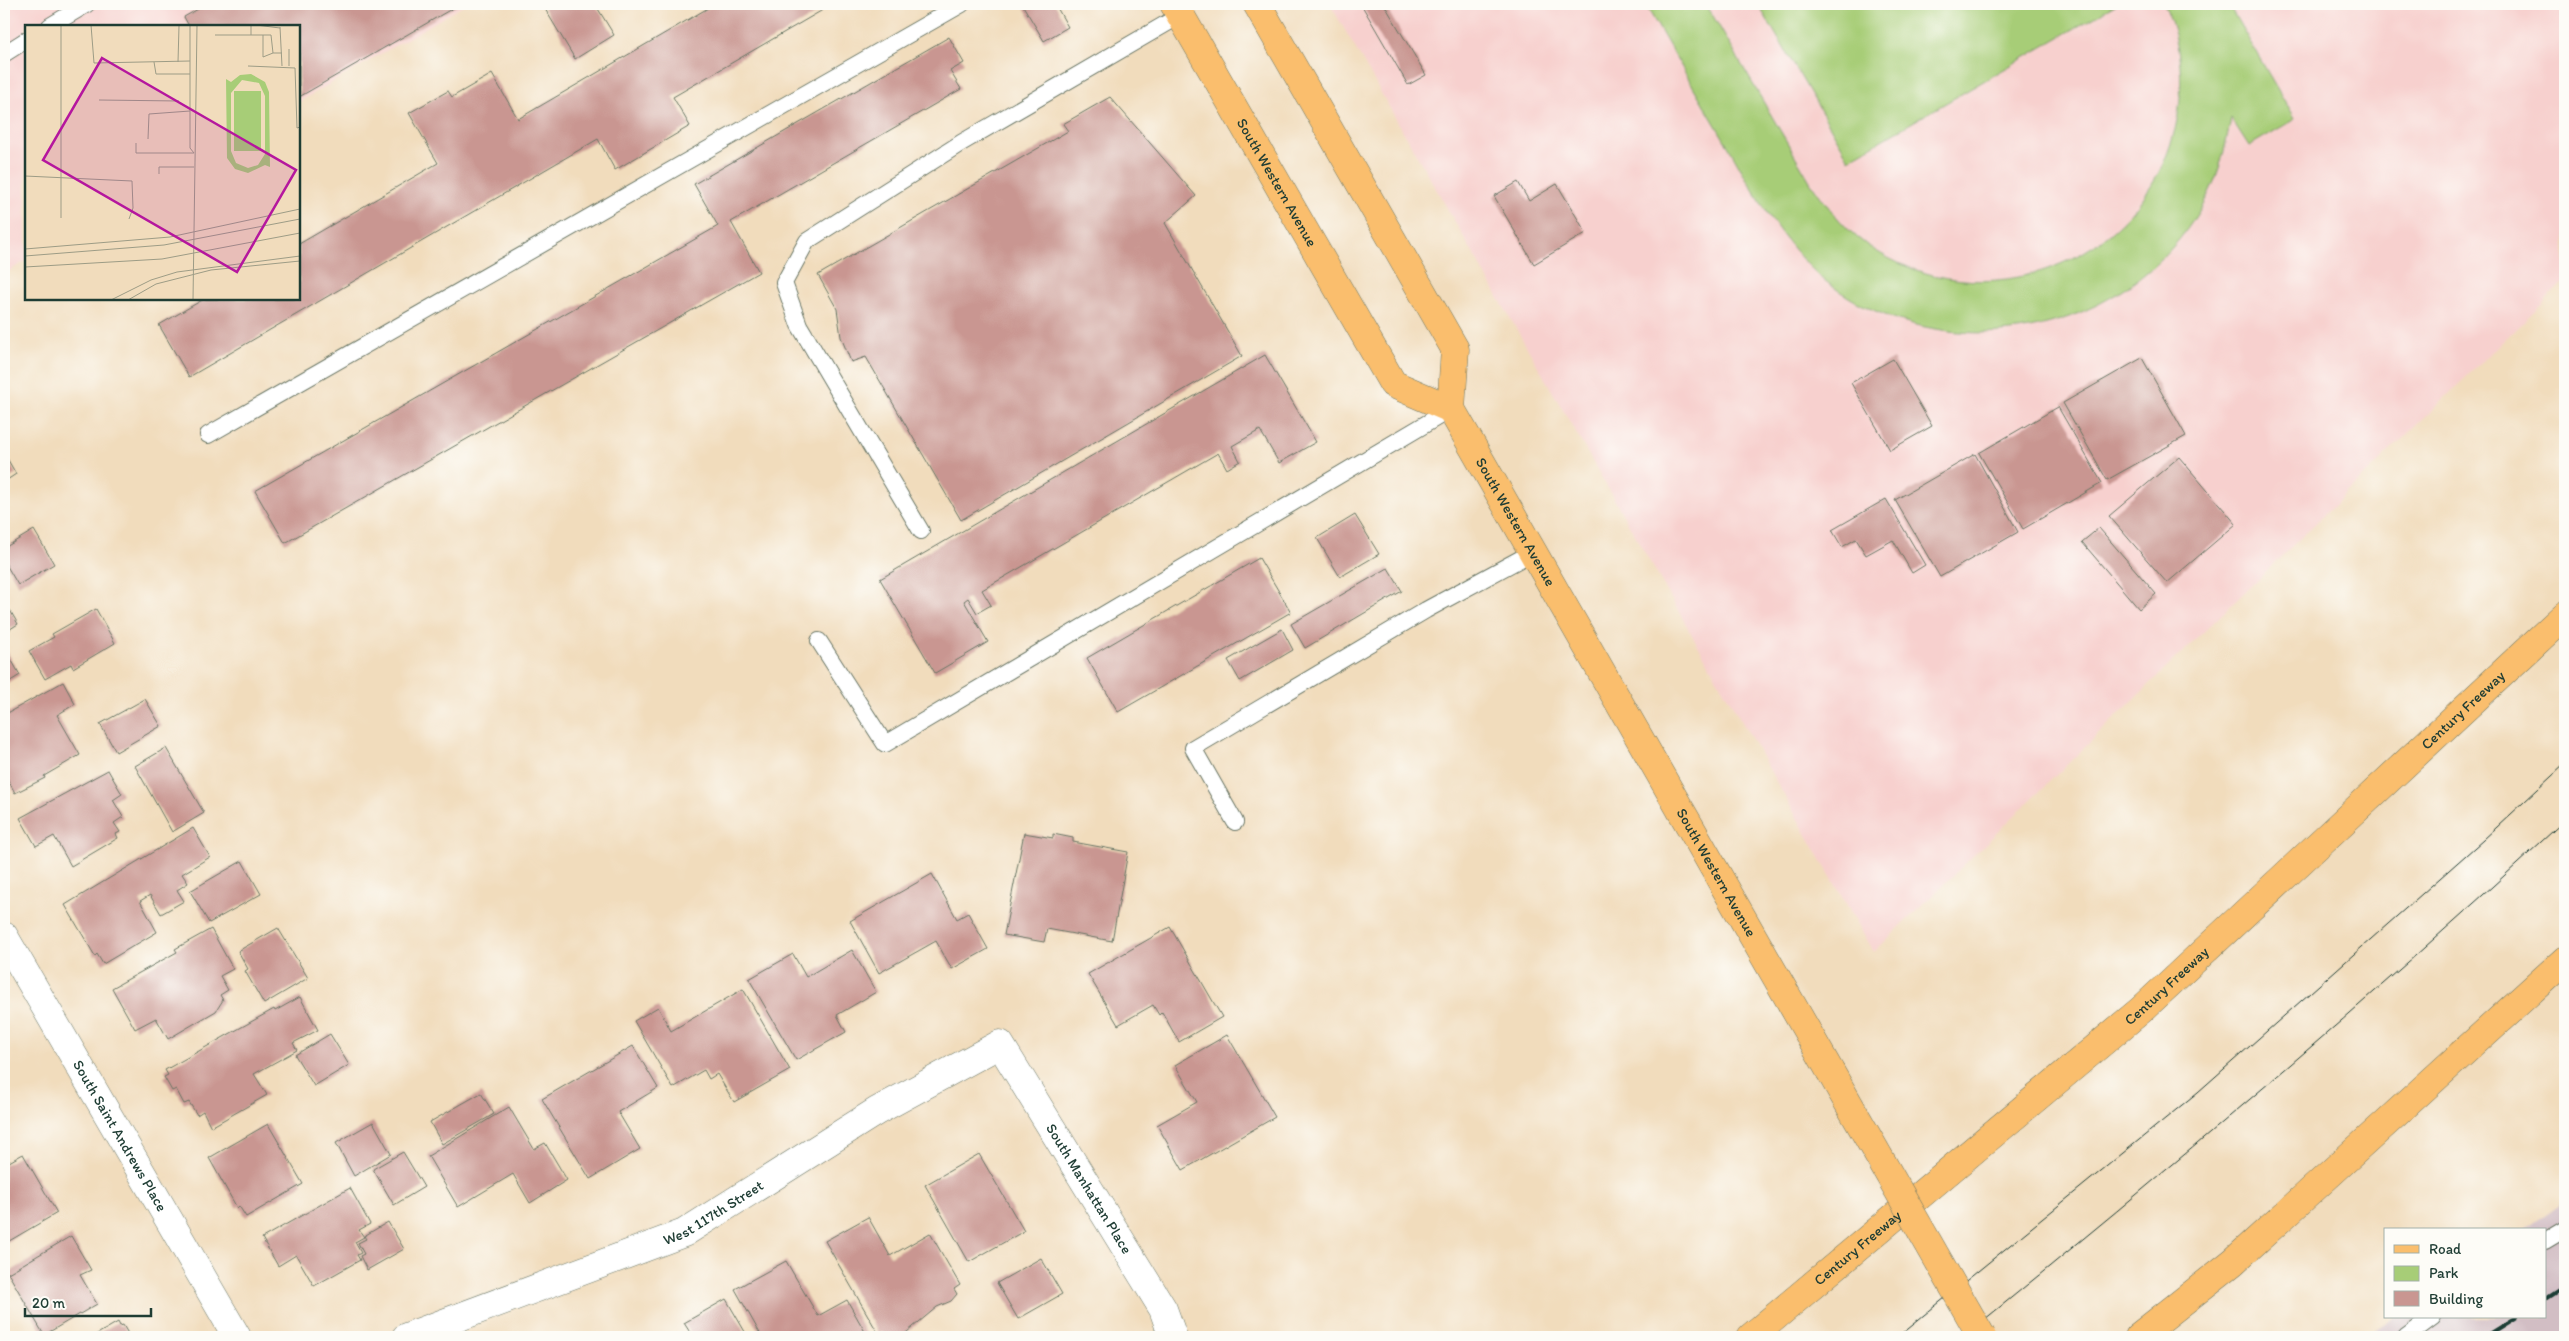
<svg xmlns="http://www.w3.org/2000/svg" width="2569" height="1341" font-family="Itim,sans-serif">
	<rect width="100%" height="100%" fill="#fdfcf7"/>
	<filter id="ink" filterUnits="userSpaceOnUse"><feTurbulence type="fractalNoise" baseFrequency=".02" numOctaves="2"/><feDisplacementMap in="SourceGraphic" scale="10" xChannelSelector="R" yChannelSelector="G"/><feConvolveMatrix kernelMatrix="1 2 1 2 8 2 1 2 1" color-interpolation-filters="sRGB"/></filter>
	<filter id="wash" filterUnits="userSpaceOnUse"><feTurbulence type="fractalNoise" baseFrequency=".0096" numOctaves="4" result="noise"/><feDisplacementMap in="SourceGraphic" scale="20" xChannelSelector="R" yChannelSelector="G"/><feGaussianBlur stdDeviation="1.12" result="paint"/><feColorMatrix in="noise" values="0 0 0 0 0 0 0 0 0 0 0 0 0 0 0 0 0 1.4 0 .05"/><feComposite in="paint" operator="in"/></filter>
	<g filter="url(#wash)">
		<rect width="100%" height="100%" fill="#f1dcbc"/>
		<g fill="#f7d0ce">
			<polygon points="4,4 466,4 299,102 299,26 26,26 26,261 4,274"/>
			<polygon points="1330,4 2565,4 2565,281 1874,952"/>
		</g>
		<polygon fill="#d2bec4" points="2565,1201 2565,1337 2365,1337 2396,1317 2545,1317 2545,1230 2525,1230"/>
		<g fill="#a7cd77" stroke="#638556">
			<path d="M 1645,4 L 1706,4 L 1811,183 C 1829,209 1848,234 1876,251 C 1996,325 2154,254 2178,115 C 2184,79 2180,37 2164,4 L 2228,4 L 2295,119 L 2249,146 L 2231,118 C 2227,140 2222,163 2213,184 C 2167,290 2048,349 1936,329 C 1892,322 1845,301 1813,270 C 1776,234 1753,190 1728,146 C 1700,98 1672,51 1645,4 Z"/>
			<polygon points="1758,4 2114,4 2115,5 1849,159"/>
		</g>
		<g id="blocks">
			<g fill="#c99691">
				<polygon points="207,4 460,4 299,97 299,26 189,26 184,17"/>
				<polygon points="542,4 595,4 614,35 575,59"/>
				<polygon points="715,4 833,4 673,97 690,126 615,170 598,139 189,377 159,325 204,299 299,299 299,244 438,163 409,113 448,91 452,97 492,74 518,119"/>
				<polygon points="1022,4 1055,4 1068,27 1044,41"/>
				<polygon points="1361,4 1384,4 1426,75 1408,85"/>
				<polygon points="949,37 964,63 950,71 961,89 731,222 759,272 285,543 255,491 718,226 694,184"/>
				<polygon points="1110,97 1196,196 1165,223 1242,356 961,520 866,357 851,362 841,337 837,309 818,275 1068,131 1063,124"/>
				<polygon points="1518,182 1529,201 1557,184 1586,233 1534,264 1494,196"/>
				<polygon points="1265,355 1316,442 1279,463 1260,430 1232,446 1240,461 1227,469 1218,453 982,590 991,605 977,613 968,598 964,601 988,642 935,673 880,579"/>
				<polygon points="2142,358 2186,436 2107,480 2063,403"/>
				<polygon points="1893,359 1932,426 1890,450 1851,383"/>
				<polygon points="2058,407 2102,483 2023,529 1979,453"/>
				<polygon points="4,453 16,474 4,482"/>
				<polygon points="1975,454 2018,532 1940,577 1895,500"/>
				<polygon points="2179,457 2236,524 2167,583 2109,516"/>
				<polygon points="1886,499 1925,565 1912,573 1893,540 1866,555 1856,539 1842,547 1832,530"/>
				<polygon points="1355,515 1379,554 1340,577 1317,538"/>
				<polygon points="2099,528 2156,594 2139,609 2082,542"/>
				<polygon points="34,530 54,564 18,585 4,561 4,548"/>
				<polygon points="1259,558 1291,612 1118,712 1087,658"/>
				<polygon points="1388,568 1402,591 1305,648 1291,624"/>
				<polygon points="4,600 18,624 4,633"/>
				<polygon points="96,609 115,643 73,668 71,664 45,679 29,651 54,637 52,634"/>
				<polygon points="1282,629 1293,650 1240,681 1228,660"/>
				<polygon points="4,647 20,675 4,685"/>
				<polygon points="63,682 75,704 57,715 80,755 44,776 45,778 15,793 6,776 4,777 4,715"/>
				<polygon points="145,699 161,726 116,752 100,724"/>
				<polygon points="166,748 204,813 172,832 135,766"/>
				<polygon points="108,770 122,794 113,800 123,817 114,823 120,832 116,834 118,838 71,866 54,836 36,846 20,818"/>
				<polygon points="193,828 210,857 182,874 188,883 177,890 184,901 161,914 150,895 140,901 157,932 103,964 97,954 95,956 65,905"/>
				<polygon points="1024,833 1053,838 1053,834 1073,838 1073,842 1128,852 1112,941 1047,929 1044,942 1004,935"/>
				<polygon points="242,861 261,894 209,923 190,891"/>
				<polygon points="932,874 957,919 968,913 988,949 952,969 936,941 879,973 850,921"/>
				<polygon points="1170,927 1222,1017 1179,1042 1162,1012 1159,1015 1153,1005 1118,1025 1088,974"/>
				<polygon points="278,928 308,978 264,1004 245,971 248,969 238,951"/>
				<polygon points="211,929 233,969 220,976 228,990 220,995 223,1000 216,1011 168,1039 156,1018 135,1029 112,988 177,952 175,949"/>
				<polygon points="852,950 876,992 837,1015 846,1032 796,1060 749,979 793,954 806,977"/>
				<polygon points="743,989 790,1070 734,1102 717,1074 709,1079 704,1070 673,1088 634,1021 658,1007 671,1031"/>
				<polygon points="300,997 318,1030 293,1043 297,1050 254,1074 267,1095 211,1127 203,1111 197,1115 189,1102 184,1104 176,1089 172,1091 164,1077 168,1075 165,1070 274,1009 275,1011"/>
				<polygon points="330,1034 349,1065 314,1086 295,1055"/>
				<polygon points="1227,1035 1275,1117 1183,1170 1157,1125 1197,1102 1175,1065"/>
				<polygon points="633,1046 658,1088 618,1112 640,1149 590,1179 542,1099"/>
				<polygon points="481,1093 494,1114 442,1144 430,1122"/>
				<polygon points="509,1107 534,1149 545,1143 567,1180 530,1203 513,1174 458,1207 428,1156"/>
				<polygon points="373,1122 391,1154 354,1176 336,1143"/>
				<polygon points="268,1124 303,1184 246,1217 239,1206 237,1208 209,1158"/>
				<polygon points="403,1152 424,1187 394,1205 373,1169"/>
				<polygon points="23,1154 57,1213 4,1244 4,1165"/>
				<polygon points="979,1154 1024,1231 969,1262 925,1185"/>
				<polygon points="350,1188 370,1224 359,1230 364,1237 355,1242 361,1253 357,1255 360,1260 314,1286 296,1255 278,1266 262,1238"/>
				<polygon points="868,1217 890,1256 930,1233 960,1285 954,1289 957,1294 951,1301 937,1307 901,1337 886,1337 882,1331 878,1333 825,1241"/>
				<polygon points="388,1222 404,1249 367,1270 360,1256 364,1254 358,1243 366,1239 364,1236"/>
				<polygon points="71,1236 91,1270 80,1275 97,1304 44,1335 8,1273"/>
				<polygon points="1041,1258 1062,1294 1018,1319 997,1283"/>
				<polygon points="786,1261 818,1316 847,1300 868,1337 762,1337 735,1289"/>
				<polygon points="726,1299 748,1337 693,1337 684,1323"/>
				<polygon points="118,1322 120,1326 123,1325 130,1337 92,1337"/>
			</g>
		</g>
	</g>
	<g filter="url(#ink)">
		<use href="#blocks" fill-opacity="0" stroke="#687564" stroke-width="1"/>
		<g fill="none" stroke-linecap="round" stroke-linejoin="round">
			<g stroke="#687564" stroke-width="18">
				<g id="service">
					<polyline points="50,26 87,4"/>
					<polyline points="4,54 26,40"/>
					<polyline points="208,435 962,4"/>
					<polyline points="921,531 799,325 784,283 807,241 961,143 1181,15"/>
					<polyline points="819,641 885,744 1451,409"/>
					<polyline points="1235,822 1193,748 1426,610 1533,552"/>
					<polyline points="2545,1241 2565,1229"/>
					<polyline points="2406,1337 2433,1317"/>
				</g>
			</g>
			<g stroke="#687564" stroke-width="29">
				<g id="minor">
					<path id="s1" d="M 4,936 L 237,1337"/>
					<path id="s2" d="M 406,1337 L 684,1233 L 877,1111 L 1000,1044 L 1163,1309 L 1173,1337"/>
				</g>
			</g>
			<g stroke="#687564" stroke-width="29">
				<g id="primary">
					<path id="s3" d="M 1174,4 L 1393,384 L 1451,409"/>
					<path id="s4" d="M 1257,4 L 1455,349 L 1451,409 L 1830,1071"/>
				</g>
			</g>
			<g stroke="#687564" stroke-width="29">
				<g id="motorway">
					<path id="s5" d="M 1751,1337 L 2141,1010 L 2565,615"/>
					<polyline points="2138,1337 2233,1262 2565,960"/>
				</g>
			</g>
			<use href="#service" stroke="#fff" stroke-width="16"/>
			<use href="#minor" stroke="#fff" stroke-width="28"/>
			<use href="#primary" stroke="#fabe6d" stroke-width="28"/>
			<use href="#motorway" stroke="#fabe6d" stroke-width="28"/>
			<g stroke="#1f3d34" stroke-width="1">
				<polyline points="1897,1337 2198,1092 2483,840 2565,764"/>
				<path d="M 1963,1337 C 2168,1171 2371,1000 2565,820"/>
			</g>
			<g stroke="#1f3d34" stroke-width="4">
				<polyline points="2545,1299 2565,1286"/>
				<polyline points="2484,1337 2516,1317"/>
			</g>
			<g stroke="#687564" stroke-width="29" stroke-linecap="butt">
				<polyline id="primary-bridge" points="1830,1071 1982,1337"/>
			</g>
			<use href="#primary-bridge" stroke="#fabe6d" stroke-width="28"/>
		</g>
	</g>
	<g text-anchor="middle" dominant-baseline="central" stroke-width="4" stroke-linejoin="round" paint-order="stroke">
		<g font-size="15" fill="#1f3d34" stroke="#fdfcf7">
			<text stroke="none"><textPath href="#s3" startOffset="206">South Western Avenue</textPath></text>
			<text stroke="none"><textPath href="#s4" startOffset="588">South Western Avenue</textPath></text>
			<text stroke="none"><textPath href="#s5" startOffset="949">Century Freeway</textPath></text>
			<text stroke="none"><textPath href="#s4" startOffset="992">South Western Avenue</textPath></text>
			<text stroke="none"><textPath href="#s5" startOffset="544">Century Freeway</textPath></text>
			<text stroke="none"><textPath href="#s1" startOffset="231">South Saint Andrews Place</textPath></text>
			<text stroke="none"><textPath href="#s2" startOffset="835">South Manhattan Place</textPath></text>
			<text stroke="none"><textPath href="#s2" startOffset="332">West 117th Street</textPath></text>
			<text stroke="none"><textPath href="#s5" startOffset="139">Century Freeway</textPath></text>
		</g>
	</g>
	<g transform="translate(25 25)">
		<rect width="275" height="275" fill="#f1dcbc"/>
		<path d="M 226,49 L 240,57 L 244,67 L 245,142 L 240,140 L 223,148 L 210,144 L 202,133 L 201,54 L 206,57 L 215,50 ZM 217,55 L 234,58 L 240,71 L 240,129 L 233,140 L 223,143 L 211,138 L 206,126 L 206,68 ZM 209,66 L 236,66 L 236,126 L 209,126 Z" fill="#a7cd77" fill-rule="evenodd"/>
		<path fill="none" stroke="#9d9c86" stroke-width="1" d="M 36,0 L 36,193M 66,0 L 69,38 L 165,36M 139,0 L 161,0M 165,0 L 165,123 L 169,128M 231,0 L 255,3M 255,2 L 257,41M 190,10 L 226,10 L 226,0M 226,10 L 246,10 L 248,28 L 257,28M 238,10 L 238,32 L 248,28M 129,37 L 131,49 L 165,49M 153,37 L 154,1M 223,41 L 270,43 L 272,103 L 275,102M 264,41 L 264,24M 74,75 L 154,76M 123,114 L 124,89 L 165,86M 111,118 L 111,128 L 169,128M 134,149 L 134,142 L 169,142M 0,151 L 107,156 L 108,183 L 104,194M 0,224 L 145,212 L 275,184M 0,231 L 139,220 L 275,194M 0,242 L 137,234 L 275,208M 86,275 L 126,255 L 152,247 L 275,231M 103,275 L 131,259 L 186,245 L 275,236M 168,275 L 172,0"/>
		<path fill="#b5179e" fill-opacity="0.15" stroke="#b5179e" stroke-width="2.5" d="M 77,33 L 271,145 L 212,247 L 18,135 Z"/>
		<rect width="275" height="275" fill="none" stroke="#1f3d34" stroke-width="2.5"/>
	</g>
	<rect width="2569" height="1341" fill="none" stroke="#fdfcf7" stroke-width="20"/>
	<rect x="2384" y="1228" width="162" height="90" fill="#fdfcf7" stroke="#a4b0a9"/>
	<rect x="2394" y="1245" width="25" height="8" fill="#fabe6d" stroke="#a4b0a9"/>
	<text x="2429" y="1254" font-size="15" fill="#1f3d34">Road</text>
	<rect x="2394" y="1266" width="25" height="15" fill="#a7cd77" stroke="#a4b0a9"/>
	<text x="2429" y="1278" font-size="15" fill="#1f3d34">Park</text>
	<rect x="2394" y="1291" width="25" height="15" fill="#c99691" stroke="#a4b0a9"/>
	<text x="2429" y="1304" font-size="15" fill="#1f3d34">Building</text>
	<path d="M25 1308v8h126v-8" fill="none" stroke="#1f3d34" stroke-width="2.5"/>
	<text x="32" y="1308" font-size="15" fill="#1f3d34" stroke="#fdfcf7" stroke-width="4" paint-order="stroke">20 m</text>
</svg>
